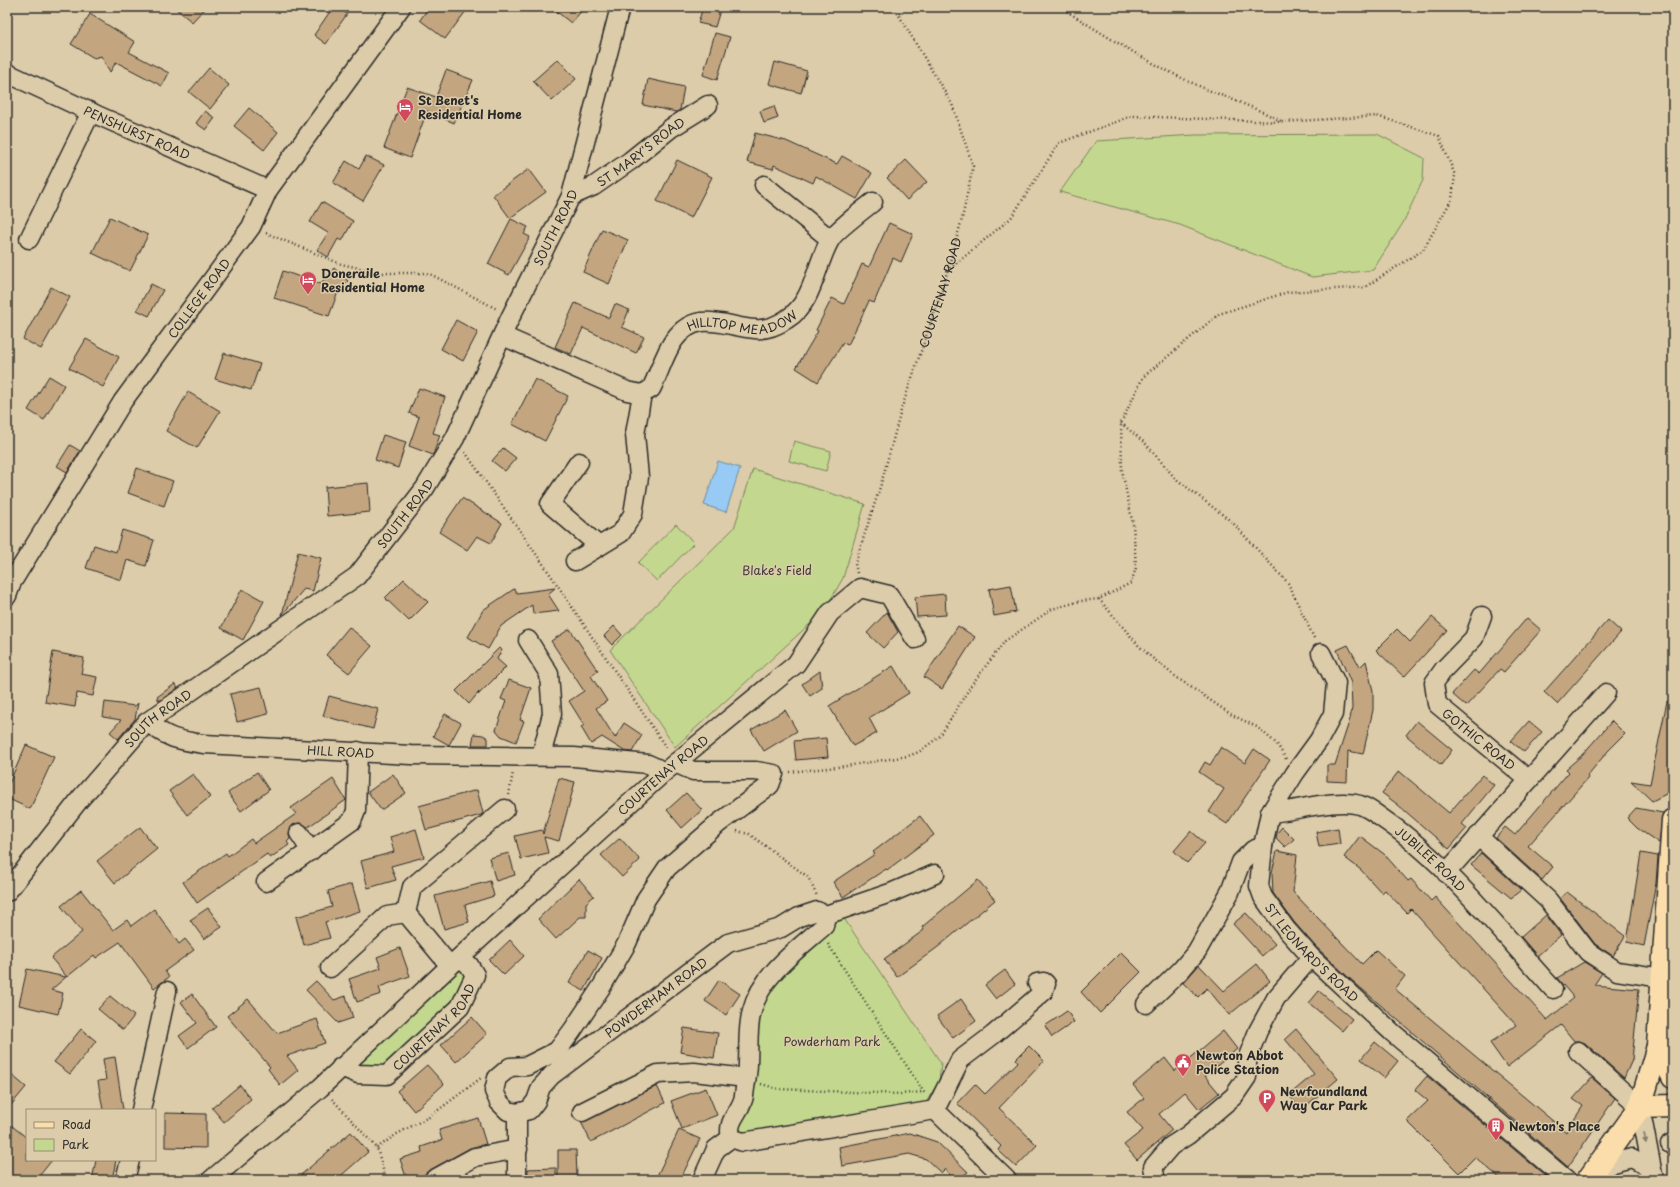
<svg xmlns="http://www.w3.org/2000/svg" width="1680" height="1187" font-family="'Playpen Sans',sans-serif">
	<rect width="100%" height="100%" fill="#ddcca9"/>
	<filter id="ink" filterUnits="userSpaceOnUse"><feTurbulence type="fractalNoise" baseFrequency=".025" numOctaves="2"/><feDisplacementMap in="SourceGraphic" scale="8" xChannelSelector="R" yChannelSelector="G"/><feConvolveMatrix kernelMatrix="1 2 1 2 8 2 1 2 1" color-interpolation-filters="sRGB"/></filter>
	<g filter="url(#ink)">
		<g fill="#c3d88e" stroke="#77825c">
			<polygon points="1377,134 1424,158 1423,180 1403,223 1373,270 1312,277 1180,225 1060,192 1096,141 1196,135"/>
			<polygon points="794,441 831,451 826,471 789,461"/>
			<polygon points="753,469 865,504 843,578 824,611 675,747 610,650 734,528"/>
			<polygon points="676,524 694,543 657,581 638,563"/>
			<polygon points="843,917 941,1063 939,1081 925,1104 790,1129 737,1134 759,1005 776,978 826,930"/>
			<polygon points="461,968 467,977 455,1004 386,1067 362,1069 354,1064"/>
		</g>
		<polygon fill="#97cbf5" stroke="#6c8ba4" points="718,461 740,468 726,512 704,505"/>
		<g fill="#c3a680" stroke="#2b2b2b">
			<polygon points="174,7 206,7 192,22"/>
			<polygon points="333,7 337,7 347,14 326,44 314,35"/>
			<polygon points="429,7 469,7 445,39 420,20"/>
			<polygon points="551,7 585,7 571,23"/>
			<polygon points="703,7 721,7 715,27 698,23"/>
			<polygon points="90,14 135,42 129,52 169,73 162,86 116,62 110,72 101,56 94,58 71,44"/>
			<polygon points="715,33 730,37 717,80 703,75"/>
			<polygon points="558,59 576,79 552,101 533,81"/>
			<polygon points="775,62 807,71 801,93 769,84"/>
			<polygon points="209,68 229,85 210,109 189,92"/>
			<polygon points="446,70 473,80 454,123 427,111 410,158 384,148 407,87 436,97"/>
			<polygon points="648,79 684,87 680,110 676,112 643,105"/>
			<polygon points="774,106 778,118 764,123 760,111"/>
			<polygon points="249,108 278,132 264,150 234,126"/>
			<polygon points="205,111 215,118 206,130 196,123"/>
			<polygon points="755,133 786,141 837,164 842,156 872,173 857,199 816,176 813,183 774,165 773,169 747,162"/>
			<polygon points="366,156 384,165 363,201 333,183 346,161 359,169"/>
			<polygon points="677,160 712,177 691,218 657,201"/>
			<polygon points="906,160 927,182 907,200 887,178"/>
			<polygon points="529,169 546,192 510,218 493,195"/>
			<polygon points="322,202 353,221 342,241 338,239 328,257 317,250 328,233 310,222"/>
			<polygon points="110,217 148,235 130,271 92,253"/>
			<polygon points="511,219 528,227 524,234 530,237 509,275 488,264"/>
			<polygon points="889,223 913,234 901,262 893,258 874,303 869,301 848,345 843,343 818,382 796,368 818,331 816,330 832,298 844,304 862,264 869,267"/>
			<polygon points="602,229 628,240 609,284 583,272"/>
			<polygon points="334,268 348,281 338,292 329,316 274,298 283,271 320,284"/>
			<polygon points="151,284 163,290 149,316 137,310"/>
			<polygon points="51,287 70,297 41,349 23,339"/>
			<polygon points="575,303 609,318 615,304 629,310 622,327 644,337 636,353 583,328 571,354 555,347"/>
			<polygon points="456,320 478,332 463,361 441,349"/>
			<polygon points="86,339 119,357 103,387 69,368"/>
			<polygon points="224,353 260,364 251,390 215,379"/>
			<polygon points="49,376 64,385 44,420 28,410"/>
			<polygon points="535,379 568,396 545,441 512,424"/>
			<polygon points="419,388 445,397 433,433 440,435 433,455 409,446 419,417 409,413"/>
			<polygon points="188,392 220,411 197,448 166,431"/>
			<polygon points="383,435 406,442 398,468 375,460"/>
			<polygon points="70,445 80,451 67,472 57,466"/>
			<polygon points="503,448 516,458 505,471 492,461"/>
			<polygon points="137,468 173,481 164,506 128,493"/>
			<polygon points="368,483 370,512 327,516 325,487"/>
			<polygon points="462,498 502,523 491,543 477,536 467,550 439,532"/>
			<polygon points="122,530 154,540 146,566 127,560 121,580 86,568 94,545 116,552"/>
			<polygon points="298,552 321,558 313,591 304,589 282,615"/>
			<polygon points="404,579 428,602 409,621 385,598"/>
			<polygon points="1011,585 1016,612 994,616 989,589"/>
			<polygon points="555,588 548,594 559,611 533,614 532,605 501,626 488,649 468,637 483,610 514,589 517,593"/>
			<polygon points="242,589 264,601 243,640 221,628"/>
			<polygon points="945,594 946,615 917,617 915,597"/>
			<polygon points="887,612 898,632 883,648 867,633"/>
			<polygon points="1432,617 1447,630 1404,677 1376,650 1397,629 1410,642"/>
			<polygon points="1527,618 1541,630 1504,672 1500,669 1466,706 1452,694 1474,670 1479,674"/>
			<polygon points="1608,620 1621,632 1557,704 1544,692"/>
			<polygon points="614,626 622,635 612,645 604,636"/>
			<polygon points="958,626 975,637 942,689 924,677"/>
			<polygon points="349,627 372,646 349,673 326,655"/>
			<polygon points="570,629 598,671 591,676 607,701 596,708 615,738 624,723 642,735 632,752 624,751 602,737 591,744 581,727 584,725 569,701 584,691 551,641"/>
			<polygon points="1348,645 1360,667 1366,661 1373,691 1373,710 1363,754 1348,751 1347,782 1327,781 1327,765 1335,765 1350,719 1352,708 1351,683 1337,650"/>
			<polygon points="499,648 502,650 497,659 506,667 478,695 479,692 469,704 456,691"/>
			<polygon points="53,652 84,658 81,674 97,677 93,696 77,693 75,707 45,702"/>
			<polygon points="893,666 909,693 869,718 877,733 853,746 829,706"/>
			<polygon points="820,671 822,688 810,696 802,684"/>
			<polygon points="509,680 531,688 520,720 524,721 516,742 501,736 496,730 506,701 501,699"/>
			<polygon points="175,684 178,688 159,701 157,697"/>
			<polygon points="261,687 268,714 237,722 230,694"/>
			<polygon points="329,696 378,709 373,729 323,716"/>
			<polygon points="1667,701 1673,701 1673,771 1668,793 1652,801 1631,781 1650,784"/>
			<polygon points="105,702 135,706 138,703 135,719 118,739 110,732 121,720 103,717"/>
			<polygon points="785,710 797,731 764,751 751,730"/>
			<polygon points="445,714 461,723 449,745 433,736"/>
			<polygon points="1417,721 1452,750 1441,765 1406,735"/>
			<polygon points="1529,721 1542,732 1524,752 1511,741"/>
			<polygon points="1612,721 1625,734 1608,751 1587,776 1588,778 1528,846 1553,867 1542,880 1496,838 1505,827 1515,835 1569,772 1566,769 1581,756"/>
			<polygon points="474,734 483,735 488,738 488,745 472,745"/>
			<polygon points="826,738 828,757 796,760 794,741"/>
			<polygon points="26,745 54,757 30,809 7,798 7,788"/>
			<polygon points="1221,747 1245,763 1254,749 1270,760 1227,824 1209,812 1224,789 1199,772 1205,762 1210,765"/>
			<polygon points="1399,771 1449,813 1482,775 1494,785 1462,824 1467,828 1449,849 1397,804 1382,793"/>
			<polygon points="257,772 269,790 241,811 228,793"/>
			<polygon points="193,774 210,797 187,815 169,791"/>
			<polygon points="393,774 406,793 381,810 368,792"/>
			<polygon points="559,778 575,782 559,841 544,837 548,853 521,859 515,836 542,830 543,834"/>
			<polygon points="333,779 346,800 308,827 299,823 293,825 289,833 290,839 287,842 289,845 270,858 267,854 197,903 183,882 226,853 228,856 251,839 254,843 296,814 291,808"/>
			<polygon points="477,790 483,813 481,815 426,830 419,806"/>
			<polygon points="686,793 702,810 682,828 667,810"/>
			<polygon points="1636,808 1663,813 1659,843 1637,828 1627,818"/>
			<polygon points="920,816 934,835 887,870 886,869 843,897 833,882 875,854 873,852"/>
			<polygon points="140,827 157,849 115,883 97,861"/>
			<polygon points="1282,827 1294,839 1285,847 1276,838 1277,833"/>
			<polygon points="1338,828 1340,844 1319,847 1316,832"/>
			<polygon points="416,829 424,857 391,866 396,880 368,888 361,861 394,852 390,837"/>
			<polygon points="1191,831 1205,843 1187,863 1174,851"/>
			<polygon points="1360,836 1384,854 1408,881 1411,879 1431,901 1435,897 1547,1020 1574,998 1557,978 1584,962 1602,973 1594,985 1639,989 1632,1060 1624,1078 1585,1043 1580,1041 1574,1041 1561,1025 1507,1067 1490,1043 1516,1025 1411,909 1407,913 1385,890 1382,893 1361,870 1344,857"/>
			<polygon points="620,838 640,860 622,877 601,855"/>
			<polygon points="1277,851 1297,855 1293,892 1362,964 1376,950 1405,976 1395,989 1566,1132 1583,1106 1573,1099 1592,1078 1615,1098 1568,1167 1348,977 1314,945 1294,922 1273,893 1272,872"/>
			<polygon points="509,853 515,875 496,881 489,858"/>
			<polygon points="1481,853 1521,890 1511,898 1471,865"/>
			<polygon points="1641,853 1658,856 1656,883 1644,946 1627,942"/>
			<polygon points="579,879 594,896 586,903 586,917 580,917 556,939 538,919"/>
			<polygon points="978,880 995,900 938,947 897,977 884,959 924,930 922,927"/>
			<polygon points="490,881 494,896 465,905 469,922 444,929 435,896"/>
			<polygon points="352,884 360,911 325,922 330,938 304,945 296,917 332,907 328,891"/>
			<polygon points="81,890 113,930 127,920 131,926 154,909 179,944 185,939 194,950 165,971 169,977 154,988 120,942 96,958 94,955 67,977 51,958 82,932 61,906"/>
			<polygon points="1567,892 1625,936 1613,956 1595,944 1560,898"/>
			<polygon points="208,908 222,927 204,939 190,920"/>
			<polygon points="1246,913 1275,944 1262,956 1233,924"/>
			<polygon points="1546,915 1561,935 1537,956 1521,937"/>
			<polygon points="510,940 524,956 504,975 489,960"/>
			<polygon points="400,948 410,976 379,987 381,994 357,1002 349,979 381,968 377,957"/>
			<polygon points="588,950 602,958 584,991 569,983"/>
			<polygon points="1121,952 1141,972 1100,1013 1081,992"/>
			<polygon points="1257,964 1270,981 1229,1015 1207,988 1198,997 1183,983 1199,965 1224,991"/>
			<polygon points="27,969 66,977 51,990 63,993 58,1014 19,1005"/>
			<polygon points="1005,970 1015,984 996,999 985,985"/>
			<polygon points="719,980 740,994 726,1015 705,1001"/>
			<polygon points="316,981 334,1000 346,996 353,1018 338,1023 306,990"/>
			<polygon points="1319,991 1352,1019 1342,1031 1309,1003"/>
			<polygon points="192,994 216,1027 188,1048 179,1036 197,1023 181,1002"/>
			<polygon points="110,996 134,1016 123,1030 98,1009"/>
			<polygon points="248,999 277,1033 317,1019 325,1043 287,1056 298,1070 280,1085 268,1069 270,1067 227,1016"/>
			<polygon points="961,999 976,1021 953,1038 937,1016"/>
			<polygon points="1067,1011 1074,1022 1052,1037 1045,1026"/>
			<polygon points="472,1017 487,1034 456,1062 441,1045"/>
			<polygon points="684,1028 718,1033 714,1058 680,1052"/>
			<polygon points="81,1029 96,1041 70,1074 54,1062"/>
			<polygon points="1296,1029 1338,1079 1301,1110 1289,1095 1314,1074 1285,1039"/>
			<polygon points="1223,1031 1237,1049 1205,1076 1219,1093 1199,1109 1185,1092 1159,1114 1172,1130 1137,1160 1124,1145 1143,1130 1127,1112 1144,1098 1133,1085 1165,1058 1175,1071"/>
			<polygon points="1375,1042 1398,1061 1384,1078 1361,1059"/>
			<polygon points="1029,1046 1044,1061 999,1108 1037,1145 1016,1167 998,1150 1001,1146 957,1103 975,1084 985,1094 1018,1062 1016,1059"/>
			<polygon points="115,1057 123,1110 103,1110 98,1081 106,1080 103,1059"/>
			<polygon points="427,1065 444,1084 414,1111 397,1091"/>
			<polygon points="7,1071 26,1087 7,1110"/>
			<polygon points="1427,1076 1548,1178 1547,1180 1502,1180 1475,1157 1459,1173 1407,1121 1428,1101 1415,1090"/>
			<polygon points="240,1085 251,1099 224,1122 212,1108"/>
			<polygon points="657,1086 665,1103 591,1142 581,1122"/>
			<polygon points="706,1088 717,1115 682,1129 671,1101"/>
			<polygon points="165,1113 206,1114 206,1148 165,1147"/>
			<polygon points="478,1118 486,1144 470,1148 428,1171 424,1175 423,1180 407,1180 400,1159 422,1152 421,1147 442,1140 439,1130"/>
			<polygon points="7,1122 27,1138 27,1160 52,1160 36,1180 14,1180 7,1175"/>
			<polygon points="679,1130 700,1139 680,1180 655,1180"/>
			<polygon points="351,1132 368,1152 336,1180 295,1180"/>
			<polygon points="910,1133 937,1142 968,1172 957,1180 954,1180 945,1169 941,1173 926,1159 909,1154 842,1166 839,1147"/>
			<polygon points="558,1150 576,1150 577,1177 558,1178"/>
			<polygon points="96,1160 116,1160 112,1180 92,1180"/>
			<polygon points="556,1168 556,1180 528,1180 528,1169"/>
		</g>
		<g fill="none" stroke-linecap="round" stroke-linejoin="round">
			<g stroke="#2b2b2b" stroke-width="21">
				<g id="minor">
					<path id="s2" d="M 7,73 L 97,115 L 268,190"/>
					<polyline points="764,185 830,239"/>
					<path id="s3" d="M 571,196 L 594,186 L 630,161 L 671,128 L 708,105"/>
					<polyline points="29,239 91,112"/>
					<path id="s4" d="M 503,336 L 627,391 L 642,394 L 651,389 L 653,385 C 660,370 665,353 674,340 C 697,308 725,327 755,329 C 766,330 778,325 787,319 C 814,302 815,266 830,240 C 834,232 864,209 873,202"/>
					<polyline points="579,462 550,504 599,546"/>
					<polyline points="575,561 621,533 633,514 639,477 635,434 642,394"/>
					<path id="s5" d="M 7,596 L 12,582 L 123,401 L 251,227 L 268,190 L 401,7"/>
					<polyline points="528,640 549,674 552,714 541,756"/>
					<path id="s6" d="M 1321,653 L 1336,683 L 1333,714 L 1319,740 L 1295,773 L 1270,813 L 1263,846 L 1259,886 L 1263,897 L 1286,929 L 1311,957 L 1393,1033 L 1567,1180"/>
					<path id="s7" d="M 147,722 C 169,739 177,740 204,744 L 411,755 L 574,757 L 648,764 L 657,768 L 662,774"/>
					<path id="s8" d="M 675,763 L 693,771 L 756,771 L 774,774 L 770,785 L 719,823 L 667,868 L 646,899 L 627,943 L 602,986 L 572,1031 L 557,1051 L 527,1066 L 510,1067 L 497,1078 L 494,1091 L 499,1102 L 508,1111 L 517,1113 L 529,1110 L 536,1101 L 541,1087 L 552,1075 L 728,943 L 781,928 L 799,917 L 817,911 L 826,915"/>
					<polyline points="1529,780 1606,693"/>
					<path id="s9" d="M 1270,813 C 1296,811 1336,798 1360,805 C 1369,808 1379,816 1386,821 C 1447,863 1503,934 1553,989"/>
					<polyline points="299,833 311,851"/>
					<polyline points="1478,836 1548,900 1588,952 1617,971 1662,978"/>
					<polyline points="1446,873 1529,780 1437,704 1434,683 1444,669 1474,638 1482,616"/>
					<polyline points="266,882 352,821 356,811 358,751"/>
					<path id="s10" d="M 7,892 L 80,799 L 147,722 L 357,576 L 425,488 L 455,438 L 511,316 L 571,196 L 620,7"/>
					<polyline points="406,913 412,887 505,809"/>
					<polyline points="826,915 893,892 935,874"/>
					<polyline points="330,968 387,916 406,913 450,966"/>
					<polyline points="1146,1004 1181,970 1197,951 1230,892 1241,862 1253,850 1263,846"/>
					<polyline points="1578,1051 1640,1107 1654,1180"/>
					<path id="s11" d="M 341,1067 L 358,1074 L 387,1075 L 460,1007 L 475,975 L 469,965 L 460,958"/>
					<polyline points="141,1110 167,991"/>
					<polyline points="935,1110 960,1060 993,1035 1043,992 1046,984 1044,982 1037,983"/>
					<polyline points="935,1110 1007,1180"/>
					<polyline points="582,1112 658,1074 694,1072 746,1078"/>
					<polyline points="517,1113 517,1180"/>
					<path d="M 731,1138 C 726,1119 741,1113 744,1096 C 745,1085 748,1074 748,1063 C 749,1045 747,1027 752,1011 C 761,975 798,949 824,926 L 826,915"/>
					<polyline points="731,1138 743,1142 935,1110"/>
					<polyline points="1670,1144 1673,1144"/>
					<polyline points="1593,1176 1612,1163 1632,1158 1651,1169"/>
					<polyline points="125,1180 130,1160"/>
					<path id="s12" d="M 211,1180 L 320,1088 L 450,966 L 662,774 L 796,664 L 830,613 L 860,588 L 889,595 L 915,639"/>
					<polyline points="433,1180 475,1157 518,1149"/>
					<polyline points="702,1180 716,1149 731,1138"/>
					<polyline points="1156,1180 1153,1167 1171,1146 1188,1135 1234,1096 1247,1077 1247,1059 1258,1031 1276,998 1311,957"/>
				</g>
			</g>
			<g stroke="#2b2b2b" stroke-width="25">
				<g id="major">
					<polyline points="1658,1046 1673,1077"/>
					<polyline points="1640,1107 1673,1106"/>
					<polyline points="1588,1180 1640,1107 1658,1046 1673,820"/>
				</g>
			</g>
			<g stroke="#2b2b2b" stroke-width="2.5" stroke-dasharray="1 3" stroke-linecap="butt">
				<path d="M 1060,7 C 1101,33 1142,59 1186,80 C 1217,95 1251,105 1281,121"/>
				<polyline points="266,233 341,264 382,273 424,273 432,275 497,309"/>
				<polyline points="1121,423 1145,443 1175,478 1232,522 1288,583 1315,640"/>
				<polyline points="465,452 550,574 667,749"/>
				<path id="s1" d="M 857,573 L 855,564 L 881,484 L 902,407 L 942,290 L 962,219 L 973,166 L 952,104 L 894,7"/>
				<polyline points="1099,599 1139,646 1151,657 1176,677 1232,715 1257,727 1277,744 1286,759"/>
				<polyline points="790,772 846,766 908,756 919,752 940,736 972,684 1005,641 1052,609 1081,601 1099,599 1131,583 1136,568 1135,551 1133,525 1122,470 1121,423 1143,377 1219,314 1288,292 1365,287 1423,250 1452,199 1455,175 1439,136 1377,116 1281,122 1132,116 1059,143 1011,218 947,271"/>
				<polyline points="509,795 513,772"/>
				<polyline points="737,831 749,834 808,877 817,896"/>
				<polyline points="828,944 925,1094"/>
				<polyline points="761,1084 779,1089 901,1094 923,1092"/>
				<polyline points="332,1099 377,1148 386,1180"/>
				<polyline points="377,1148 397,1134 429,1117 481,1078"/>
				<polyline points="969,1180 978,1173"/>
			</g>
			<use href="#minor" stroke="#ddcca9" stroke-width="18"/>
			<use href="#major" stroke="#faddab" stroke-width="22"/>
		</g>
		<defs><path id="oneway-solid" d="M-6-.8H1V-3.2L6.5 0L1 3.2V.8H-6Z"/></defs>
		<use fill="#847c6a" href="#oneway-solid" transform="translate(1645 1138) rotate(80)"/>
	</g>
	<defs>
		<g id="hotel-pin" transform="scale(0.9)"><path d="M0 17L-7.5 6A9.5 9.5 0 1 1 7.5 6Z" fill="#d1495b" stroke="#ddcca9"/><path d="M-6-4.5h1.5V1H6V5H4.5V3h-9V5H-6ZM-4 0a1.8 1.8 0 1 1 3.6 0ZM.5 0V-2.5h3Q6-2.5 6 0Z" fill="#fff"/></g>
		<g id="civic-pin" transform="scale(0.9)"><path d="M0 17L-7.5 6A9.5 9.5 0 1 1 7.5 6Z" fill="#d1495b" stroke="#ddcca9"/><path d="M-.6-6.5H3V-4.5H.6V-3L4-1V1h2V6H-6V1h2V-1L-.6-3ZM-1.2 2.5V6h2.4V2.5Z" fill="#fff"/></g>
		<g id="parking-pin" transform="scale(0.9)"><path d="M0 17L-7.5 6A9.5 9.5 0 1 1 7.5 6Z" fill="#d1495b" stroke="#ddcca9"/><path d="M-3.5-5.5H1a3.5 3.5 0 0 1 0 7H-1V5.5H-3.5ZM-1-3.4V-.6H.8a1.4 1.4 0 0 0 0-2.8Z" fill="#fff"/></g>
		<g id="building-pin" transform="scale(0.9)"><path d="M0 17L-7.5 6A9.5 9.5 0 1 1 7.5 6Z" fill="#d1495b" stroke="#ddcca9"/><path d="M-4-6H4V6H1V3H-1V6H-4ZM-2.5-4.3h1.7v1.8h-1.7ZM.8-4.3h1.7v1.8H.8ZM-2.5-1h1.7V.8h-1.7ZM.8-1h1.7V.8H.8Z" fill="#fff"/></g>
	</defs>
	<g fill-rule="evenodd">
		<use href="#hotel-pin" x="405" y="107"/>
		<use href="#hotel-pin" x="308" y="280"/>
		<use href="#civic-pin" x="1183" y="1062"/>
		<use href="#parking-pin" x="1267" y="1098"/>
		<use href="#building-pin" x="1496" y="1126"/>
	</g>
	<g text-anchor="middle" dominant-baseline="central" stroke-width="3" stroke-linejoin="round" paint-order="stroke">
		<g font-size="12" font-weight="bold" fill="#2b2b2b" stroke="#ddcca9" text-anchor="start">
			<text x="418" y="100">St Benet's<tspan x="418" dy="14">Residential Home</tspan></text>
			<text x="321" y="273">Doneraile<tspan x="321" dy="14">Residential Home</tspan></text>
			<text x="1196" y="1055">Newton Abbot<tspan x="1196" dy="14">Police Station</tspan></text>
			<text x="1280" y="1091">Newfoundland<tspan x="1280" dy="14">Way Car Park</tspan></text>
			<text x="1509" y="1126">Newton's Place</text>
		</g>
		<g font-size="12" fill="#2b2b2b" stroke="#ddcca9">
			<text stroke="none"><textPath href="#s2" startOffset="143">PENSHURST ROAD</textPath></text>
			<text stroke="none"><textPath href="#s3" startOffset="83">ST MARY'S ROAD</textPath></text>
			<text stroke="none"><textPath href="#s10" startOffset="879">SOUTH ROAD</textPath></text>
			<text stroke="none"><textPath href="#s1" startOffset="294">COURTENAY ROAD</textPath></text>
			<text stroke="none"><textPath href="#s5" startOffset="355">COLLEGE ROAD</textPath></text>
			<text stroke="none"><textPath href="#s4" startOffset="291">HILLTOP MEADOW</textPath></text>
			<text stroke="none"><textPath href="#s10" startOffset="555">SOUTH ROAD</textPath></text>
			<text stroke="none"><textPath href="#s10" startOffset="231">SOUTH ROAD</textPath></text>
			<text transform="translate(1479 739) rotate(39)">GOTHIC ROAD</text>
			<text stroke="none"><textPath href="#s7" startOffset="199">HILL ROAD</textPath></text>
			<text stroke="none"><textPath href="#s12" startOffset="607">COURTENAY ROAD</textPath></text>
			<text stroke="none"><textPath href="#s9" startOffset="180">JUBILEE ROAD</textPath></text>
			<text stroke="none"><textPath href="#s6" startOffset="342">ST LEONARD'S ROAD</textPath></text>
			<text stroke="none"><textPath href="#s8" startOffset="759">POWDERHAM ROAD</textPath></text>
			<text stroke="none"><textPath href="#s11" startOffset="115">COURTENAY ROAD</textPath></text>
		</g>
		<g font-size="12" fill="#3a3c35" stroke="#ddcca9">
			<text x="777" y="570">Blake's Field</text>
			<text x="832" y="1041">Powderham Park</text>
		</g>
	</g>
	<rect width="1680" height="1187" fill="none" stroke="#ddcca9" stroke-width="24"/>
	<rect x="12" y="12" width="1656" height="1163" fill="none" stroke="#2b2b2b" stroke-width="1.5" filter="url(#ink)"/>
	<rect x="26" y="1109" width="130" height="52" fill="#ddcca9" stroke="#968c77"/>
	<rect x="34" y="1122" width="20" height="6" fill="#faddab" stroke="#968c77"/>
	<text x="62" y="1129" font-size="12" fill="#2b2b2b">Road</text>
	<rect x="34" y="1139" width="20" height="12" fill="#c3d88e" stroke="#968c77"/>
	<text x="62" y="1149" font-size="12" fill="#2b2b2b">Park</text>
</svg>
